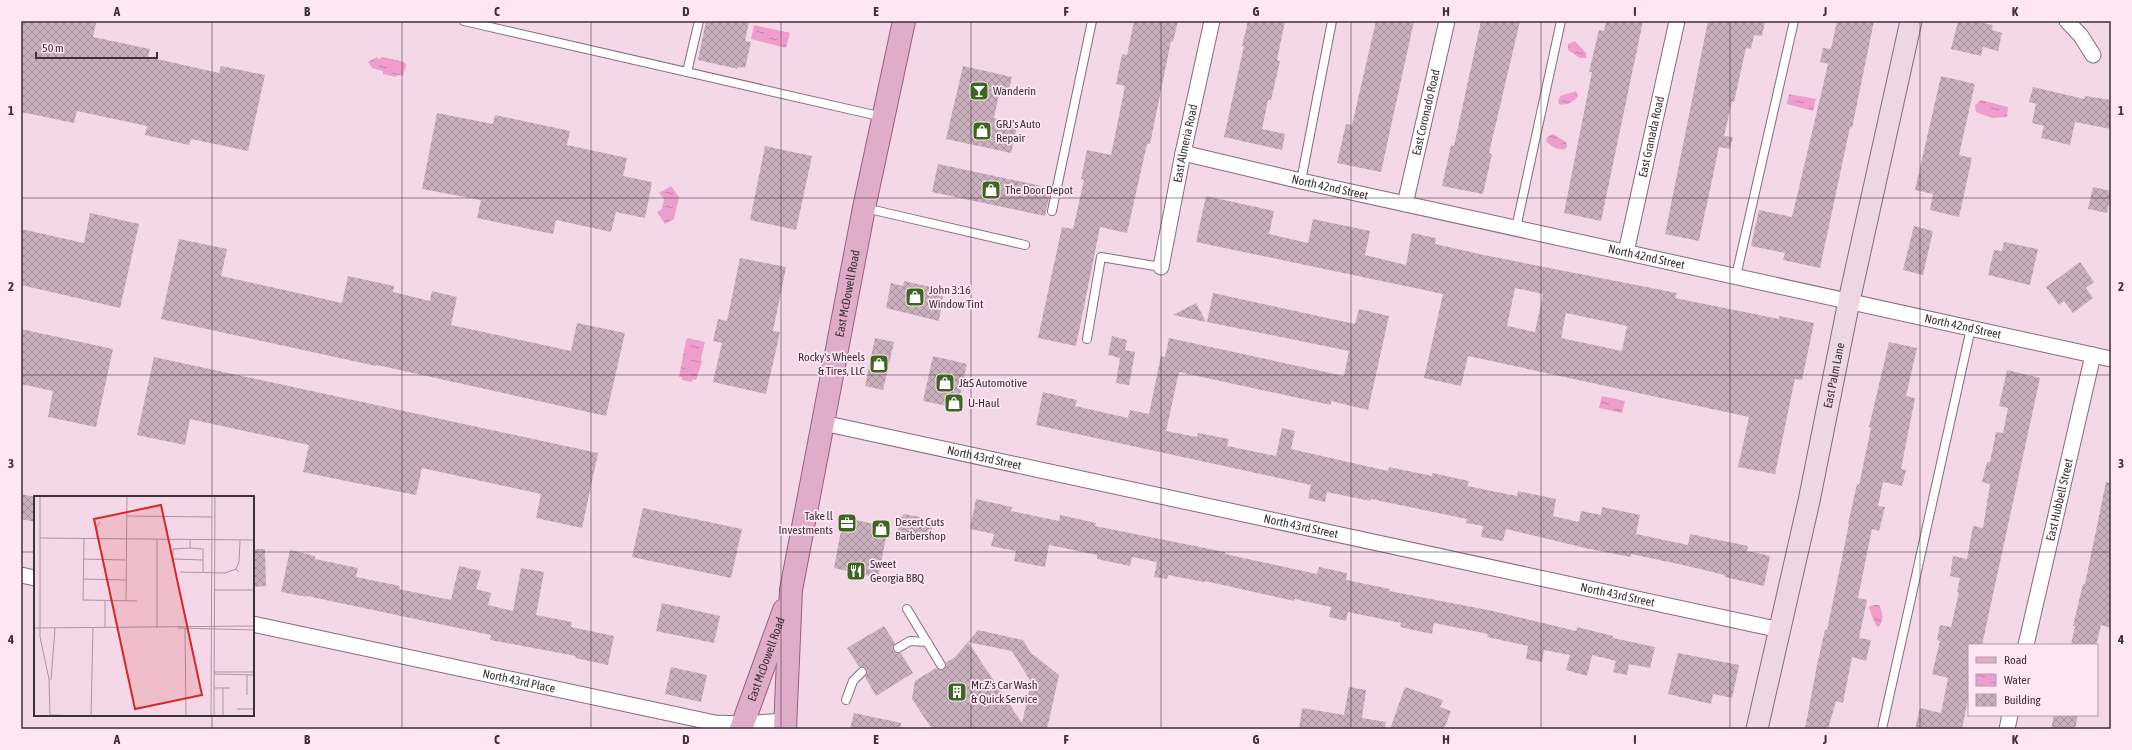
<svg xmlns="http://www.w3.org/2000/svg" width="2132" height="750" font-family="'Asap Condensed',sans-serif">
	<defs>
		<pattern id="water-ripples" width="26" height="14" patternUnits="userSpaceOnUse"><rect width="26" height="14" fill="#ef9dcc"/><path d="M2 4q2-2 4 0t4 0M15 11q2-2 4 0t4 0" fill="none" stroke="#c381a6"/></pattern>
		<pattern id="building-cross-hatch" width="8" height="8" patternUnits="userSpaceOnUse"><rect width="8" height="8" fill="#caafbd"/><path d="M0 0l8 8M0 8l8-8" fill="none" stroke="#a58f9a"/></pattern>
	</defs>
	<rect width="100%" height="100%" fill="#f5d8e7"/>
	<g fill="url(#water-ripples)">
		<polygon points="754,25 790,33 786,48 751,39"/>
		<polygon points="1575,41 1586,53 1586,58 1580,58 1568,50 1568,44"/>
		<polygon points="377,57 378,59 383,57 404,62 406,65 403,76 397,75 396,77 383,74 383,71 372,68 368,62"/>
		<path d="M 1576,91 L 1578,96 C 1574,102 1566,106 1559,104 L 1558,102 L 1560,96 Z"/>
		<polygon points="1789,94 1816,99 1813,111 1787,104"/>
		<polygon points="1981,100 2008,107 2007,117 1992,118 1976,112 1975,105"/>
		<path d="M 1553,134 L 1566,142 L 1567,147 L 1565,149 C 1559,151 1550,146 1546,141 L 1547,137 Z"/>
		<polygon points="671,186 679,197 674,219 665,224 657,212 662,209 664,199 659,193"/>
		<polygon points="688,338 705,342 701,358 702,362 696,380 693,379 692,382 682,380 682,377 679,377 686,340"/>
		<polygon points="1602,396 1625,401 1622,413 1599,408"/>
		<path d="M 1875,605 L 1879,605 C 1883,611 1884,623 1878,627 C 1874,624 1870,611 1869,606 Z"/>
	</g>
	<g fill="url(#building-cross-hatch)" fill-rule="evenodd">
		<polygon points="21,21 88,21 96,23 93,37 150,49 148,57 219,73 221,66 265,75 248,151 191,139 189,145 145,135 147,126 77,111 74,123 21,112"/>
		<polygon points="706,21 749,21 745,41 751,42 745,68 738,67 738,69 698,60"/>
		<polygon points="1134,21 1178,21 1173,42 1171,41 1150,144 1147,144 1127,233 1100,227 1076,346 1038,338 1062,227 1073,229 1084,180 1081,179 1087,150 1111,155 1125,86 1116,84 1122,54 1127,55"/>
		<polygon points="1248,21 1285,21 1277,60 1280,61 1271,100 1268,100 1262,129 1285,134 1282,150 1224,137 1244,46 1242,46"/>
		<polygon points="1376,21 1414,21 1381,172 1337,163 1346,124 1352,125"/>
		<polygon points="1481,21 1520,21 1489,153 1492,154 1483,194 1442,186 1451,145 1454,146"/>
		<polygon points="1606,21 1643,21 1601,221 1564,213 1592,72 1589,72 1599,30 1604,31"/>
		<polygon points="1708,21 1765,21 1762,36 1754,35 1751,49 1746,48 1734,102 1732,101 1724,136 1733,137 1730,149 1719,147 1699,241 1665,234"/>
		<polygon points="1837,21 1874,21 1852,128 1850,127 1820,268 1783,260 1785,253 1751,246 1759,210 1792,217 1826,73 1828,64 1820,62 1823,48 1831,49"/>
		<polygon points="1958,21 1974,21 1993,25 1992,30 2002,33 1998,51 1983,47 1981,56 1951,49"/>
		<polygon points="963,66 1012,77 1009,89 1002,88 1001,94 999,94 994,118 1018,123 1011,153 946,139"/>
		<polygon points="1941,76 1975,84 1959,155 1972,158 1959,217 1930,210 1933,194 1915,190"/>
		<polygon points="2033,87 2084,99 2085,96 2111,100 2111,129 2075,122 2070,145 2041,138 2044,126 2032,123 2036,104 2029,102"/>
		<polygon points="437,113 493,124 495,115 570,131 567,145 627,158 623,176 652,182 645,218 616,212 611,232 556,220 553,234 477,218 481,200 422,189"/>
		<polygon points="765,146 812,156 796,230 750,220"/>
		<polygon points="938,164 1051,188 1045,216 932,192"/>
		<polygon points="2093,187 2111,191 2107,213 2088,209"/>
		<path d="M 1206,196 L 1274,211 L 1269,234 L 1308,243 L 1313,219 L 1370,231 L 1365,255 L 1406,265 L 1412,233 L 1436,238 L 1435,244 L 1484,255 L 1677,293 L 1675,298 L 1779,319 L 1779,316 L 1814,323 L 1802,380 L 1795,379 L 1775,474 L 1738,467 L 1749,417 L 1468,356 L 1461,386 L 1424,378 L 1443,294 L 1196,242 ZM 1515,288 L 1543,294 L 1535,332 L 1507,326 ZM 1566,313 L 1627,326 L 1622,351 L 1561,338 Z"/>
		<polygon points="90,213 139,224 120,308 21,285 21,229 84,243"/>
		<polygon points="1914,226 1933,231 1923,275 1903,270"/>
		<polygon points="179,239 227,249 221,276 342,303 348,276 394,286 393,292 430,301 432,291 457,297 451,325 571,351 577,323 625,333 606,416 377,365 376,366 161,319"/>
		<polygon points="2004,242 2038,249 2030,285 1988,275 1994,250 2002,251"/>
		<polygon points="740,258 786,267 773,331 780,332 766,394 713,382 722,343 713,341 718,319 727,321"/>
		<polygon points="2080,262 2094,282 2086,288 2093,298 2073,313 2064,301 2059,305 2046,287"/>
		<polygon points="904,281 944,290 939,321 886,308 891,283 903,286"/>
		<polygon points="1213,293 1355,324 1359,309 1389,316 1368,410 1331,401 1331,405 1179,372 1166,431 1197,437 1198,433 1229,439 1227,446 1276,456 1282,428 1295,431 1291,449 1388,471 1389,467 1432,476 1432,473 1469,481 1467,486 1517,496 1518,491 1556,499 1553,516 1579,522 1581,511 1601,515 1602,507 1640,515 1636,534 1688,545 1690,534 1748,546 1747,551 1770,556 1764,586 1725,577 1725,575 1683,565 1631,554 1631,557 1585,548 1506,529 1503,541 1481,537 1483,526 1466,523 1467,519 1371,499 1370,501 1327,492 1325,502 1308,498 1311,485 1036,425 1043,392 1077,400 1075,406 1128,418 1130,410 1149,414 1161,356 1165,357 1169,338 1344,376 1349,351 1207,322"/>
		<polygon points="1196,303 1206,322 1173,315"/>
		<polygon points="21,329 113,349 96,427 48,417 53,391 21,384"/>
		<polygon points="1112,336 1127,340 1125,350 1135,352 1129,385 1116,383 1120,358 1108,355"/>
		<polygon points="875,338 894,342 883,390 865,386"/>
		<polygon points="1889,342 1917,348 1906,396 1915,398 1901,469 1906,470 1902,486 1883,482 1878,506 1885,507 1879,531 1872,529 1858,598 1867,600 1859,638 1871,640 1866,661 1852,657 1843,703 1836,701 1828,729 1805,729 1817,665 1825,630 1827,630 1849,524 1848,524 1857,484 1859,485 1871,428 1869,427"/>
		<polygon points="933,356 967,364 957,408 923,401"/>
		<polygon points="154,357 598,453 582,528 536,518 541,494 422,468 416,495 351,482 303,472 309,445 190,419 185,445 137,435"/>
		<polygon points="2007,370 2040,378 1982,645 1969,645 1969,694 1962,729 1915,729 1920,708 1941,713 1948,678 1932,674 1940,641 1937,640 1940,625 1951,627 1959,592 1957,592 1960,578 1950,576 1953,556 1967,559 1973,526 1983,528 1990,484 1982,482 1987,462 1990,462 1996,432 2003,433 2008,408 1999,406"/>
		<polygon points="2106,482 2111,483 2111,628 2101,625 2096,645 2071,645 2075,626 2073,626 2083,584 2085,584"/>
		<polygon points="21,494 35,497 35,522 21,519"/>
		<polygon points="976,499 1012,507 1011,511 1059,521 1060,515 1096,523 1095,526 1225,552 1225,554 1317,574 1319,567 1347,573 1346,580 1390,589 1389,591 1493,611 1576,631 1577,627 1613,636 1613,638 1655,647 1650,668 1629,664 1627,675 1613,672 1616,661 1592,655 1587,676 1566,670 1570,655 1544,650 1542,662 1526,659 1528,646 1487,637 1488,634 1434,623 1432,634 1400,627 1401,623 1348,612 1346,621 1329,617 1331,607 1295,599 1294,601 1205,581 1204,582 1168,575 1167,579 1154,577 1157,562 1132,557 1130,566 1097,559 1097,555 1049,545 1045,567 1014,561 1016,551 991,546 994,534 970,529"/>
		<polygon points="643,508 742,529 731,578 632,557"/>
		<polygon points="904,514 920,517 920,519 931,523 930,525 933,526 930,538 897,532 900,518"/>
		<polygon points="847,518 888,527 878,578 834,568 843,520 847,521"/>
		<polygon points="253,549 265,549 266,586 253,587"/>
		<polygon points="290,550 315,556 315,559 358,568 356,577 400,586 399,589 451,600 459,566 481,571 476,589 491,593 488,605 513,611 521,568 544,572 536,615 572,622 571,627 614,636 608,665 575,658 576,656 490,640 491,635 307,596 307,597 281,592"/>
		<polygon points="662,603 720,616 714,643 656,631"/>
		<polygon points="884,626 895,643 893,648 893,651 901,653 913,673 876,696 865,677 867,673 866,668 859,667 847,648"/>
		<polygon points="978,630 1023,640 1031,653 1059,675 1047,729 932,729 912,699 915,681 936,668 941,670 944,669 946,665 946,662 954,658 968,642 1022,723 1031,682 1012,651 968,642"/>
		<polygon points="1678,653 1739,665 1732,698 1713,694 1711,704 1668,694"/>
		<polygon points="671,667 707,675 701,702 665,694"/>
		<polygon points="1349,687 1366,690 1362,718 1386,722 1385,729 1299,729 1302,708 1344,715"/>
		<polygon points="1405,687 1443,700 1440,707 1451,711 1444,729 1390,729"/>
		<polygon points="854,713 901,723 900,729 850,729"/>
		<polygon points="2054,715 2078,715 2075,729 2051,729"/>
	</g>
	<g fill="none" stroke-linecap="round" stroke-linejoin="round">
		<g stroke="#856d7a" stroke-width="10">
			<g id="lane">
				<polyline points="464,21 883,117"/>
				<polyline points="687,72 699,21"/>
				<polyline points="1301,181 1332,21"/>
				<polyline points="865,208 1025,245"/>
				<polyline points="1052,211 1092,21"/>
				<polyline points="1516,228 1561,21"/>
				<polyline points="1736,276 1794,21"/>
				<polyline points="1087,339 1101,257 1161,267"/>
				<polyline points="907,609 941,665"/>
				<polyline points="898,648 910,641 927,642"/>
				<polyline points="846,700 853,681 862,672"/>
				<polyline points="1882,729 1971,328"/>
			</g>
		</g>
		<g stroke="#856d7a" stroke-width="17">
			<g id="street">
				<polyline points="2067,21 2081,36 2093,55"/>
				<path id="s1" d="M 1183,153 L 1301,181 L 2111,359"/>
				<path id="s2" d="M 1405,204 L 1447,21"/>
				<path id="s3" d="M 1626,252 L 1677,21"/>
				<path id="s4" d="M 1161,267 L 1183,153 L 1212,21"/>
				<path id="s5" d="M 823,423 L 1780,630"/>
				<polyline points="21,575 35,578"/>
				<path id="s6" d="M 253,624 L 715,723 L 742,724 L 786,721"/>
				<path id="s7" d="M 2026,645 L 2093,355"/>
				<polyline points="2007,729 2010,715"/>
			</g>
		</g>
		<g stroke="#856d7a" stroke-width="23">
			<g id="secondary">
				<path id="s8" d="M 1757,729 L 1809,501 L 1849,301 L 1911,21"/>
			</g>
		</g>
		<g stroke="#985e80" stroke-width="24">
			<g id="primary">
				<path id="s9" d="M 741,729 L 784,610"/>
				<path id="s10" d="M 785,729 L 791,590 L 864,208 L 904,21"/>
			</g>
		</g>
		<use href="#lane" stroke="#fff" stroke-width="8"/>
		<use href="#street" stroke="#fff" stroke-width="15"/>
		<use href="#secondary" stroke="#efd6e5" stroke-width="21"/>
		<use href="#primary" stroke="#dfadca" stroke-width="22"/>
	</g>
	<path fill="none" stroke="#3c3137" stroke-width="1" stroke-opacity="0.55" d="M 212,21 L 212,497M 402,21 L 402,729M 591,21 L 591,729M 781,21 L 781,729M 971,21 L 971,729M 1161,21 L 1161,729M 1351,21 L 1351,729M 1541,21 L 1541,729M 1730,21 L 1730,729M 1920,21 L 1920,729M 21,198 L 2111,198M 21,375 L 2111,375M 21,552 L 35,552M 253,552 L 2111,552M 212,715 L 212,729"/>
	<defs>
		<g id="bar-square" transform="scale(1)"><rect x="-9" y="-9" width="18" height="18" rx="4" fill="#3e6622" stroke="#fee7f3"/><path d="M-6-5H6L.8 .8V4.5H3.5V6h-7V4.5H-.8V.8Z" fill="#fff"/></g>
		<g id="shop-square" transform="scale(1)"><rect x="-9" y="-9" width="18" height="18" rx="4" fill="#3e6622" stroke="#fee7f3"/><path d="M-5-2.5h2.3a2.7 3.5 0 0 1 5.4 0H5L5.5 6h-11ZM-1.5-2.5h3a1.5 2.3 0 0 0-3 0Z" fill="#fff"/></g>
		<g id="office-square" transform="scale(1)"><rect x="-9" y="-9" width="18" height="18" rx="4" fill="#3e6622" stroke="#fee7f3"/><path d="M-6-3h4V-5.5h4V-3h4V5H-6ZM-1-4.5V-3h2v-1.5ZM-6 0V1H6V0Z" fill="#fff"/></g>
		<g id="restaurant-square" transform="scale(1)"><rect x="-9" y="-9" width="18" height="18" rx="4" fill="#3e6622" stroke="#fee7f3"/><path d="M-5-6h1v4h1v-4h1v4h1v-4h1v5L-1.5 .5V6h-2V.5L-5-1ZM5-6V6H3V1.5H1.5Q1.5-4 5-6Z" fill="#fff"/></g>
		<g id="building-square" transform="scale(1)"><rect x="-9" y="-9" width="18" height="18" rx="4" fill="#3e6622" stroke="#fee7f3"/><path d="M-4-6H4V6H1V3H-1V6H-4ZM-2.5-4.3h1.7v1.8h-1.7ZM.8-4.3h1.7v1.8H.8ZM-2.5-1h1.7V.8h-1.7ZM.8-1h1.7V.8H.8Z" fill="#fff"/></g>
	</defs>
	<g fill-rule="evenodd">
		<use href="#bar-square" x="979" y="91"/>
		<use href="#shop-square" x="982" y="131"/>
		<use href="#shop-square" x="991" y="190"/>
		<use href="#shop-square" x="915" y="297"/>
		<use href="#shop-square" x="879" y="364"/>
		<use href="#shop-square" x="945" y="383"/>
		<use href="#shop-square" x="954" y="403"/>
		<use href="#office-square" x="847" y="523"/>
		<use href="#shop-square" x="881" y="529"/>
		<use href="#restaurant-square" x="856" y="571"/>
		<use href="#building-square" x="957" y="692"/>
	</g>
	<g text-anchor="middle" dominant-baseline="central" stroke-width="3.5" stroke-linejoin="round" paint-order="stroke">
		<g font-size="12" fill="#3c3137" stroke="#fee7f3" text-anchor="start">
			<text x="993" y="91">Wanderin</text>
			<text x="996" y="124">GRJ's Auto<tspan x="996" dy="14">Repair</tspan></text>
			<text x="1005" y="190">The Door Depot</text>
			<text x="929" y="290">John 3:16<tspan x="929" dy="14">Window Tint</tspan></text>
			<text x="865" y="357" text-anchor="end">Rocky's Wheels<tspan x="865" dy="14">&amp; Tires, LLC</tspan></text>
			<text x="959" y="383">J&amp;S Automotive</text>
			<text x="968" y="403">U-Haul</text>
			<text x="833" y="516" text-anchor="end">Take ll<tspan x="833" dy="14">Investments</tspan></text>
			<text x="895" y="522">Desert Cuts<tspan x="895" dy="14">Barbershop</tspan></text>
			<text x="870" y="564">Sweet<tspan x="870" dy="14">Georgia BBQ</tspan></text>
			<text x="971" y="685">Mr.Z's Car Wash<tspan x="971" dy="14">&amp; Quick Service</tspan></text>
		</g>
		<g font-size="12" fill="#3c3137" stroke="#fee7f3">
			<text stroke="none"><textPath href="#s2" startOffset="94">East Coronado Road</textPath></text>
			<text stroke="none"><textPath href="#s3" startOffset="118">East Granada Road</textPath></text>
			<text stroke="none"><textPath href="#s4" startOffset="126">East Almeria Road</textPath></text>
			<text stroke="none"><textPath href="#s1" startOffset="151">North 42nd Street</textPath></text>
			<text stroke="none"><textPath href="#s1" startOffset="475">North 42nd Street</textPath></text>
			<text stroke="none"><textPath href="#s10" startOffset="441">East McDowell Road</textPath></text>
			<text stroke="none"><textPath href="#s1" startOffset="799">North 42nd Street</textPath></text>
			<text stroke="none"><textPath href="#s8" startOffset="362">East Palm Lane</textPath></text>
			<text stroke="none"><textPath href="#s5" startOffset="165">North 43rd Street</textPath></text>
			<text stroke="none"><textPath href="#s7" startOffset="149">East Hubbell Street</textPath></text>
			<text stroke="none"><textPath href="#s5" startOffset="489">North 43rd Street</textPath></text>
			<text stroke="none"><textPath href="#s5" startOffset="813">North 43rd Street</textPath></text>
			<text stroke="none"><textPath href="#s9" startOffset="74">East McDowell Road</textPath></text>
			<text stroke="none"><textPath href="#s6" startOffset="272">North 43rd Place</textPath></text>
		</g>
	</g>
	<g transform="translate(34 496)">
		<rect width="220" height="220" fill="#f5d8e7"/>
		<path fill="none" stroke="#ab95a1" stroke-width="1" d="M 6,0 L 6,141 L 15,183 L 16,220M 93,20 L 178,21M 6,42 L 220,44M 50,42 L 49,104 L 103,105M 63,42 L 63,30 L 66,26M 156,43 L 156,52 L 139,53 L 139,63 L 169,64 L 169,53 L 156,52M 49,63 L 93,64M 202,73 L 205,66 L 206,44M 146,76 L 191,77 L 202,73 L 205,76M 169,77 L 169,64M 49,83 L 92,84M 181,94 L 220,94M 71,105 L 71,132M 92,105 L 93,0M 0,132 L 220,130M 123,132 L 123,43M 144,132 L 220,134M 151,132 L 152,220M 180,176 L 220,176M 181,178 L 220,179M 17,184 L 21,132M 181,192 L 196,192M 189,192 L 189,220M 213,199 L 213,179M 203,213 L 220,213M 16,219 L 48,220M 57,220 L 59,132M 177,220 L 178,0M 180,220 L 181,0"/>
		<path fill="#d62828" fill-opacity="0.15" stroke="#d62828" stroke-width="2" d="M 127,9 L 168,199 L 101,213 L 60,23 Z"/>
		<rect width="220" height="220" fill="none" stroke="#3c3137" stroke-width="2"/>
	</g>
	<rect width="2132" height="750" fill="none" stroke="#fee7f3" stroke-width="44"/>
	<rect x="1968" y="644" width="130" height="72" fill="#fee7f3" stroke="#b09ea8"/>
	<rect x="1976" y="657" width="20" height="6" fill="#dfadca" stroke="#b09ea8"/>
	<text x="2004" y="664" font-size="12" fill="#3c3137">Road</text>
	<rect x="1976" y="674" width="20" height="12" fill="url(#water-ripples)" stroke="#b09ea8"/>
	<text x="2004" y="684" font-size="12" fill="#3c3137">Water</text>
	<rect x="1976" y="694" width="20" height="12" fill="url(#building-cross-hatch)" stroke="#b09ea8"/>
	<text x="2004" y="704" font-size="12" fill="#3c3137">Building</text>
	<path d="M36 52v6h121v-6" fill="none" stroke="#3c3137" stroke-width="2"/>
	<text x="42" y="52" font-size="12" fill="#3c3137" stroke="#fee7f3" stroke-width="3" paint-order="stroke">50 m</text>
	<rect x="22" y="22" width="2088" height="706" fill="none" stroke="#3c3137" stroke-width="1.5"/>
	<g font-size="13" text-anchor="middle" font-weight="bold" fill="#3c3137">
		<text x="117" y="16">A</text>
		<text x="307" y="16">B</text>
		<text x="497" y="16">C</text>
		<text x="686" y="16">D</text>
		<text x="876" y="16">E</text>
		<text x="1066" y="16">F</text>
		<text x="1256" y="16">G</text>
		<text x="1446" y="16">H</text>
		<text x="1635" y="16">I</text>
		<text x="1825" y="16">J</text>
		<text x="2015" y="16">K</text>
		<text x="11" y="115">1</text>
		<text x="2121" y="115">1</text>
		<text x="11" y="291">2</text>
		<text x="2121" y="291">2</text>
		<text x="11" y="468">3</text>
		<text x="2121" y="468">3</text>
		<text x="11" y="644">4</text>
		<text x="2121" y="644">4</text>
		<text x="117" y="744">A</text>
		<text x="307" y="744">B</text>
		<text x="497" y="744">C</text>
		<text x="686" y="744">D</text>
		<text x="876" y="744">E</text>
		<text x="1066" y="744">F</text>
		<text x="1256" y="744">G</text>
		<text x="1446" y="744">H</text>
		<text x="1635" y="744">I</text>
		<text x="1825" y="744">J</text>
		<text x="2015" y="744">K</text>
	</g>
</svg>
